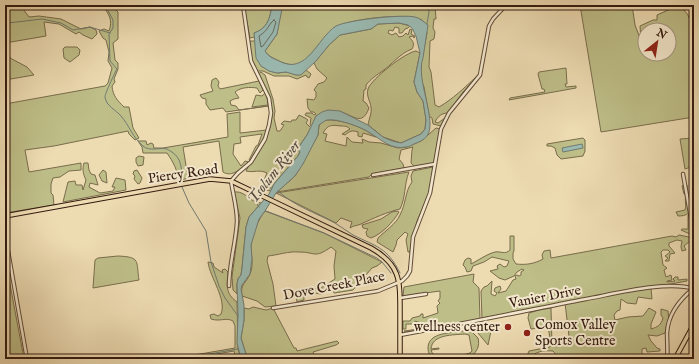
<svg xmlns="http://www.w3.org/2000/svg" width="699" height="364" font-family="'IM FELL English',serif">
	<rect width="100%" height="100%" fill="#eddbb2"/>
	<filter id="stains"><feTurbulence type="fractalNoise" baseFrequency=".005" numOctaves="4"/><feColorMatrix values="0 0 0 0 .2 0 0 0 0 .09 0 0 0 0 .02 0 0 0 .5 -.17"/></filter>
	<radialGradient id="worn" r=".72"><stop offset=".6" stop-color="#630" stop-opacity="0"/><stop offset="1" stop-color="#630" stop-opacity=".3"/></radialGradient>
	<g fill="#bebe88" stroke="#796c4c" fill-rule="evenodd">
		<polygon points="5,5 19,5 20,8 23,9 29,17 39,16 61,19 81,29 90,27 96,30 97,34 92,39 83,35 79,32 76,34 59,24 44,22 46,36 5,43 5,15 8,11 8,7 5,8"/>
		<path d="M 102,5 L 114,5 L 114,8 L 118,12 L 118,39 L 113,43 L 115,60 L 118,63 L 118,69 L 114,79 L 115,82 L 112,86 C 113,96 117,100 124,107 L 129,107 L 133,128 L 139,138 L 135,140 L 129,134 L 128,131 L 54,146 L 25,150 L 29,172 L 81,163 L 81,170 L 69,171 L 60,177 L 53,178 L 51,184 L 51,193 L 53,195 L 54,205 L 5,213 L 5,104 L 105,86 L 108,83 L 112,68 L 108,61 L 109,52 L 106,40 L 103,38 L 99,31 L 104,29 L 109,31 C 113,20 109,14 102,5 Z"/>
		<path d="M 244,5 L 272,5 C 270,18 268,28 254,33 L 255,37 L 250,38 Z"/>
		<path d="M 282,5 L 334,5 L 336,6 L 336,5 L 435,5 L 436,19 L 434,19 L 433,28 L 435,32 L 434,39 L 430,41 L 429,67 L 431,72 L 435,105 L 439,107 C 453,99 464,88 476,77 L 476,78 L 463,92 L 448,113 C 442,113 438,116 435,122 L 438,123 L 445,118 L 441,126 L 433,124 L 432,118 L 429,116 L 424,87 L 421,80 L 421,63 L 427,33 L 422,20 C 406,12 351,19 335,27 C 332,29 329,33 327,35 C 320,43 309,58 302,63 C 296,67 285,64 279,61 C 272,57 269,57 265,51 L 277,34 Z"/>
		<polygon points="464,5 504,5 501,8 488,7 470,8"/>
		<path d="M 580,5 L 632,5 L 635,25 L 641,41 L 640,26 L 653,20 L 657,20 L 657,15 L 675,7 L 677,5 L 683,5 L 684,7 L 684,10 L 688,15 L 689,18 L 694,18 L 694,117 L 601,132 ZM 645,30 L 669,30 L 669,54 L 645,54 Z"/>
		<path d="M 399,23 L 410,26 L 408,28 L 405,29 L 402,33 L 399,33 L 399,28 L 395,27 L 393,31 L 389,30 L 388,33 L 392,35 L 396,33 L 399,37 L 403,36 L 406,33 L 408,35 L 410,29 L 412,30 L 411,34 L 415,36 L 414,38 L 413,36 L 409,37 C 413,41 415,44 412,49 C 400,53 392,65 381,72 C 374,77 372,78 366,85 L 366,89 L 364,90 L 363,101 L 366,103 L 369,108 C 362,127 353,115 341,112 C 334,110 322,115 316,116 L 312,126 L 310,125 L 311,118 L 305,115 L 306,113 L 312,113 L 314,115 L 316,114 L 314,112 L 311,112 L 308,108 L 307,99 L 314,100 L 316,97 L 316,92 L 314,90 L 318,84 L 324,82 L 327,78 L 317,69 L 314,63 L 329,45 L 340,35 L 371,29 L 378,24 Z"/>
		<path d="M 250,41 L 255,41 L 261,66 C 267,69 272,73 279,73 C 281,73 283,72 285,72 C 295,73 296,79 306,70 L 311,74 L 309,78 L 307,77 L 306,75 L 297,79 L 289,76 L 274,76 L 263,71 L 256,71 L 251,59 Z"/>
		<polygon points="65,47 77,47 80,50 79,55 70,62 64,58 63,49"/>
		<path d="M 416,51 L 420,53 L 414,82 L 417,92 L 423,101 L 426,119 L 425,129 L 421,134 L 401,143 L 383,137 L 368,125 C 369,118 372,114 371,107 C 370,100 366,96 368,89 C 371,79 406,52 416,51 Z"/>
		<polygon points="9,54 10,58 27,67 34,75 5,80 5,55"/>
		<polygon points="566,68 567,84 565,84 566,87 576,86 576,88 509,100 510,98 545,92 544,89 542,89 538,74 539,72"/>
		<path d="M 261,72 L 265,75 L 273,99 L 275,111 L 274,118 L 277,131 L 280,131 L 284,125 L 281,124 L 284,121 L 291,122 L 292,120 L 296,120 L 299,115 L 305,118 L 308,120 L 306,123 L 311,128 L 307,135 L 298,148 L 300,152 L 298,156 L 274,184 L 271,191 L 265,190 L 266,184 L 264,180 L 267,173 C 259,169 254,173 246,171 C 249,164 254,159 258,153 C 277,121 276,106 258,74 Z"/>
		<path d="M 216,78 L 219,82 L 218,86 L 220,89 L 259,81 L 263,90 L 260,93 L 257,88 C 250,87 241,87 235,92 L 239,98 L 234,99 L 230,101 L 231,105 L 236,106 L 239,110 L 268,106 L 226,112 L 223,108 L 210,110 L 206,104 L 206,99 L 202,98 L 200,95 L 213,91 L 211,86 L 212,80 Z"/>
		<polygon points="265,93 267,97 268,105 252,107 256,95 262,96"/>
		<path d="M 240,112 L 240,133 L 267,130 L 267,134 L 250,161 L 249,160 L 256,146 L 258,145 L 262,134 L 240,137 L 241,143 L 234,144 L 233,154 L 241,166 L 245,161 L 249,162 C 242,168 232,178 223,172 L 219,141 L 183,147 L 188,178 L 178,181 C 178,170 173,162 167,153 L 143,153 L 142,147 L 138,141 L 146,141 L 147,145 L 151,143 L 153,144 L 154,148 L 163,148 L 228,137 L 227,114 Z"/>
		<path d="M 325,120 C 342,119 363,127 376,137 L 363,133 L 362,137 L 358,136 L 358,132 C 352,130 350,131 345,135 L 342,134 L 350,129 C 347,126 345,126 341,126 C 332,125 328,124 323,133 L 327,134 L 325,141 L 346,146 L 347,137 L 352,142 L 363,143 L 362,139 L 369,142 L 381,143 L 398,148 L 407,147 L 421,141 L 436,128 L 440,129 L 434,163 L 415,167 L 411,163 L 412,150 L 413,147 L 401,150 L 399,159 L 403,164 L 404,168 L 372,174 L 369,177 L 277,192 L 295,176 L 318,135 L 319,125 Z"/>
		<polygon points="583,138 585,140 585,151 583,156 561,159 557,155 555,148 551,146 547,146 547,144"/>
		<polygon points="694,138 694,166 685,169 680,139"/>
		<polygon points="139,156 144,157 143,165 138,166 136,162 136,158"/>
		<path d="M 84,163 L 88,163 L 89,170 L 91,174 L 95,175 L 98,185 L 90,183 L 89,187 L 100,193 L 113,191 L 115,187 L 112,187 L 116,178 L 125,180 L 126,190 L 63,202 L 68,182 L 75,181 L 76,185 L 82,185 L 83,190 L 86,180 C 83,174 82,169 84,163 Z"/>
		<path d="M 433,167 L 430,191 L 417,221 L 410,252 L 408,252 L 406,240 L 408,234 L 405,232 L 397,240 L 396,245 L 393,252 L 377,242 L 378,238 C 385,231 396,224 400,215 C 406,204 405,191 412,182 L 411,176 L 413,171 Z"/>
		<polygon points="103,170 106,172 107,183 102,181 99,175"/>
		<polygon points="137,170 142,178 140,183 138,184 134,179 135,176 133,174 134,171"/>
		<path d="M 409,172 C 404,184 406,197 400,209 C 387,212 374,218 361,224 C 357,226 354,225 350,228 L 352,222 L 341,218 L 336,223 L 276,193 Z"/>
		<path d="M 684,184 L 687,185 L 689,202 L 691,202 L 692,200 L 694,200 L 694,205 L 692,206 C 690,214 686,216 678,216 L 676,212 L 685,210 C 687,205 684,201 686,196 L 684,194 L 682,186 Z"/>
		<path d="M 234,192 C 242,191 246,196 252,200 C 254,202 258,202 261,203 L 249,217 L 246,227 L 242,268 L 241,275 L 238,279 L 237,284 L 237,294 L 233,290 L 232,277 L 240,218 Z"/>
		<path d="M 265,211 L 324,233 L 382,262 L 377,266 L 372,268 L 353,290 L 334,293 L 333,290 L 329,290 L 321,294 L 314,293 L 304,295 L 304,300 L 297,302 L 296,295 L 301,290 L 321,288 L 335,279 L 334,266 L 336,251 L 331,247 C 314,259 316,252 299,252 C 289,251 278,255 268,256 L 267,261 L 273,284 L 276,306 L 265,307 L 257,301 L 242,296 C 240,283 246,284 250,274 C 254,265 251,255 251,246 C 252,234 258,220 265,211 Z"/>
		<path d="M 397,211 L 399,212 C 393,222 382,234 371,238 L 367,236 L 366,232 L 368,229 L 363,228 L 362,225 L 381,219 L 392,212 Z"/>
		<polygon points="688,215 694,215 694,219 692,219 694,234 692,235 681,230 682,229 688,229"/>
		<path d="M 679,235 L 689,237 L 690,241 L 684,246 L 686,250 L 682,251 L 681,247 L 682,241 L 677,240 L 669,243 L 669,246 L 675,253 L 670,254 L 669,261 L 665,261 L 668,258 L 665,256 L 670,252 L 668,250 L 663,250 L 661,252 L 663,265 L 667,268 L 664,270 L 666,277 L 671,275 L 672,280 L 667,281 L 667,282 L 675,281 L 673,279 L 675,277 L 678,277 L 678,280 L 687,279 L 687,281 L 609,295 L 651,288 L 652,299 L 638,297 L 636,304 L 627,303 L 621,299 L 620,310 L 617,311 L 614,315 L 615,320 L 628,317 L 643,316 L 649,308 L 656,312 L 651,324 L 651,329 C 658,327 661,325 663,318 L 661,315 L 661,309 L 668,311 L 669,322 L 665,333 L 657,336 L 648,335 L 651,341 L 657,348 L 660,349 L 660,351 L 647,352 L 646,348 L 642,349 L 642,353 L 645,359 L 560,359 L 553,351 C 549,351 543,350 539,352 C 532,354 531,359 524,359 L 526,358 L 529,351 L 550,347 L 551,343 L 548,327 L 531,329 L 528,318 L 529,313 L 539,310 L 551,308 L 552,345 L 557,347 C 560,342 565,341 569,336 L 565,303 L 606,295 L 482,318 L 481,291 L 484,287 L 487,286 L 492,281 L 491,294 L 495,296 L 497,293 L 494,291 L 495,288 L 500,286 L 501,289 L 498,293 L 506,291 L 513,280 L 516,279 L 515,276 L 517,275 L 519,276 L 521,275 L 521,272 L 524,270 L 522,269 L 517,272 L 514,276 L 505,280 L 499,278 L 490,271 L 498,269 L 497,266 L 500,264 L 504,267 L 507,266 L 509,261 L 492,257 L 484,262 L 473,266 L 471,271 L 467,272 L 465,267 L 463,265 L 465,260 L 468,258 L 471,259 L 471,264 C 479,260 487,254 495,252 C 501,251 505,255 510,250 L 510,236 L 514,236 L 514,251 L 513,253 L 513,259 L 516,264 C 526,265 534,264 543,259 L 542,255 L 544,251 L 550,250 L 551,258 L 672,236 L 676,237 Z"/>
		<path d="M 118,256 C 141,257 136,261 139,280 L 93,288 L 95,260 L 98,258 Z"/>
		<path d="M 208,262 L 213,263 L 214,267 L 223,273 L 222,270 L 225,269 L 228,272 C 227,286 225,293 237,302 L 238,349 L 241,359 L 236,359 L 234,351 L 190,359 L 171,359 L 235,348 L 235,326 L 233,321 C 226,317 220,322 211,319 L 210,315 L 214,314 L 218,316 L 221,314 C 227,299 210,278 208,262 Z"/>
		<polygon points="5,263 6,263 24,359 5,359"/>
		<polygon points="474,274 473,282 479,288 480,319 406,332 404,331 419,329 427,325 415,321 414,324 406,324 406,329 403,329 403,321 410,321 412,318 420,316 421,314 423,314 423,318 438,313 437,306 440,303 438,301 440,298 440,291 403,296 404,287"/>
		<polygon points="253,307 266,310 273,308 294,348 296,348 297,351 337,341 339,343 336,345 313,352 314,354 311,359 248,359 245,351 241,338 244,320 244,308 249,309"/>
		<polygon points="484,330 491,331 488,345 478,333"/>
		<path d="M 463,331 L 472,332 L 478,338 C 480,346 477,351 472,356 L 455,359 L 434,359 C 430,356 428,353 428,348 C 428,332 452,333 463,331 ZM 465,334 L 469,335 L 472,351 L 470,353 C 459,356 435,364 431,350 L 439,349 L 439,348 L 431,349 C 432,334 454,335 465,334 Z"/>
	</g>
	<g fill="#9abab2" stroke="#717a71">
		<path d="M 272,5 L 282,5 L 282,9 L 277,34 L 265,51 C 269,57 272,58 279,61 C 307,76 317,38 336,26 C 348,20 402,14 415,17 C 420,18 424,22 428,25 L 423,58 C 415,79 438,121 427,136 C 424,140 419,142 414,144 C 412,145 409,147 406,147 C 391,150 382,140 370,133 C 362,127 336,118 327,120 C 324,121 322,123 319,125 L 318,135 L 303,164 L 295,176 L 276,193 L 265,211 L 259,219 L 251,245 L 252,259 L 250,274 L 242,285 L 241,289 L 244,305 L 244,320 L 241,338 L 245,351 L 248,359 L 241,359 L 237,343 L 238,316 L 237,284 L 238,279 L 241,275 L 242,268 L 246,227 L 249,217 L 269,194 L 274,184 L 298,156 L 300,152 L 298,148 L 307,135 L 316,116 L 322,112 L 328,110 L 340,111 L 368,125 L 383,137 L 392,141 L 401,143 L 421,134 L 425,129 L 426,120 L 423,101 L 417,92 L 414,82 L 420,53 L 416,36 L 412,28 L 408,25 L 399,23 L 378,24 L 371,29 L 340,35 L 329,45 L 316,61 L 301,75 L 296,75 L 286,72 L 277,73 L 269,71 L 261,66 L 256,58 L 254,33 C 268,28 270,18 272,5 Z"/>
		<polygon points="582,144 583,148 563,152 562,148"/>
	</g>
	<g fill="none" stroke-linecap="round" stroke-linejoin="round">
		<path stroke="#676a60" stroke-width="1" d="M 274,20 L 276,22 L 273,32 L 263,46 L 261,47 L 259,36 C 269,30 267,26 274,20 Z"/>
		<g stroke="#717a71" stroke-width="1">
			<path d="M 105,5 L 113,20 L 113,28 L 109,34 L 110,61 L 117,69 C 115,72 104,96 105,97 C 106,106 116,110 121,116 C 129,125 133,138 143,146 C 150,152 159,147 167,149 C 169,150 170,151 172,152 C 182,159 182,169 181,180"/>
			<polyline points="427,24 429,12 428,5"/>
			<polyline points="5,25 8,23 42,19 61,23 73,30 90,27 110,33"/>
			<polyline points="182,187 189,203 206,231 211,262 219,286 225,298 238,316"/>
			<polyline points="260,188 272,188"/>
			<path d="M 278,191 C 294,206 316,213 335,223 C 341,227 347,231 353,235 C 377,247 387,247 400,273"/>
			<polyline points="254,199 259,207"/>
			<polyline points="266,211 324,233 377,258 382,262 391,273"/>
			<polyline points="181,359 238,349"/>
		</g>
		<g stroke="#624a38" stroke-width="4.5">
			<g id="minor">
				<polyline points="683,174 694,235"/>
				<polyline points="373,175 435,164"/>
				<polyline points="5,234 27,359"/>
				<path d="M 229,286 C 229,264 236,243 237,221 C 237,208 233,194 231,181 L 238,173 L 251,162 L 265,139 L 269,125 L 271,113 L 269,98 L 251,61 L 243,5"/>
				<polyline points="400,298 426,294"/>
				<polyline points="273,308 378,291 402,281 407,276 410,271 413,237 430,193 441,129 449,113 480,75 489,26 493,19 506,5"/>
				<path d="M 400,335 C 462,324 524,311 586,299 C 614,294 668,280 694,289"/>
				<path d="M 667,359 C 668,351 667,342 667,333 C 668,314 679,300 694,288"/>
			</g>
		</g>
		<g stroke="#341a0f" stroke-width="5.5">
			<g id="major">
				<path d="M 5,216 L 210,179 L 231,181 L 371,248 C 401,265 400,281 400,313 C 400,328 400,344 400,359"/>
				<polyline points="675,359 694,324"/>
			</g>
		</g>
		<use href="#minor" stroke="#f3e8cd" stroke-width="2.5"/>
		<use href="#major" stroke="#eddbb2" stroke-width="3.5"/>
	</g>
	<g fill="#8f2418" stroke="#f3e8cd" stroke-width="1.5">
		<circle cx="508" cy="327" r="4"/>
		<circle cx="527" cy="333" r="4"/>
	</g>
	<g text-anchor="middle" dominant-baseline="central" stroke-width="4" stroke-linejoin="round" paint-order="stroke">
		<g font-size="14" fill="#341a0f" stroke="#f3e8cd">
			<text transform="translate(183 174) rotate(-8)">Piercy Road</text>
			<text transform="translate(334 286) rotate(-11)">Dove Creek Place</text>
			<text transform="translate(545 297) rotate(-11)">Vanier Drive</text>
		</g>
		<g font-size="14" fill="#341a0f" stroke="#f3e8cd" text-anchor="start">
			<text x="535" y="325">Comox Valley<tspan x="535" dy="16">Sports Centre</tspan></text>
			<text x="500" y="327" text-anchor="end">wellness center</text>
		</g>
		<g font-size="15" font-style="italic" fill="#534a40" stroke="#f3e8cd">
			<text transform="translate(274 172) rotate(-52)">Tsolum River</text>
		</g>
	</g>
	<rect width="699" height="364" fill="none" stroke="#eddbb2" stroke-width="20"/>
	<rect x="6" y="6" width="687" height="352" fill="none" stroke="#341a0f" stroke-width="2"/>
	<rect x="10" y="10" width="679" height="344" fill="none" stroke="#341a0f"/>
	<g transform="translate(657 42) rotate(30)"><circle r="19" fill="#f3e8cd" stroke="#a79681"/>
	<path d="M0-3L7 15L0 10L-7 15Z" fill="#8f2418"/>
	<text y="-6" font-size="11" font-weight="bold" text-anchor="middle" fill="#341a0f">N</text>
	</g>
	<rect width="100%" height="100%" filter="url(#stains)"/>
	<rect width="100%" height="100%" fill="url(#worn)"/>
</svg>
